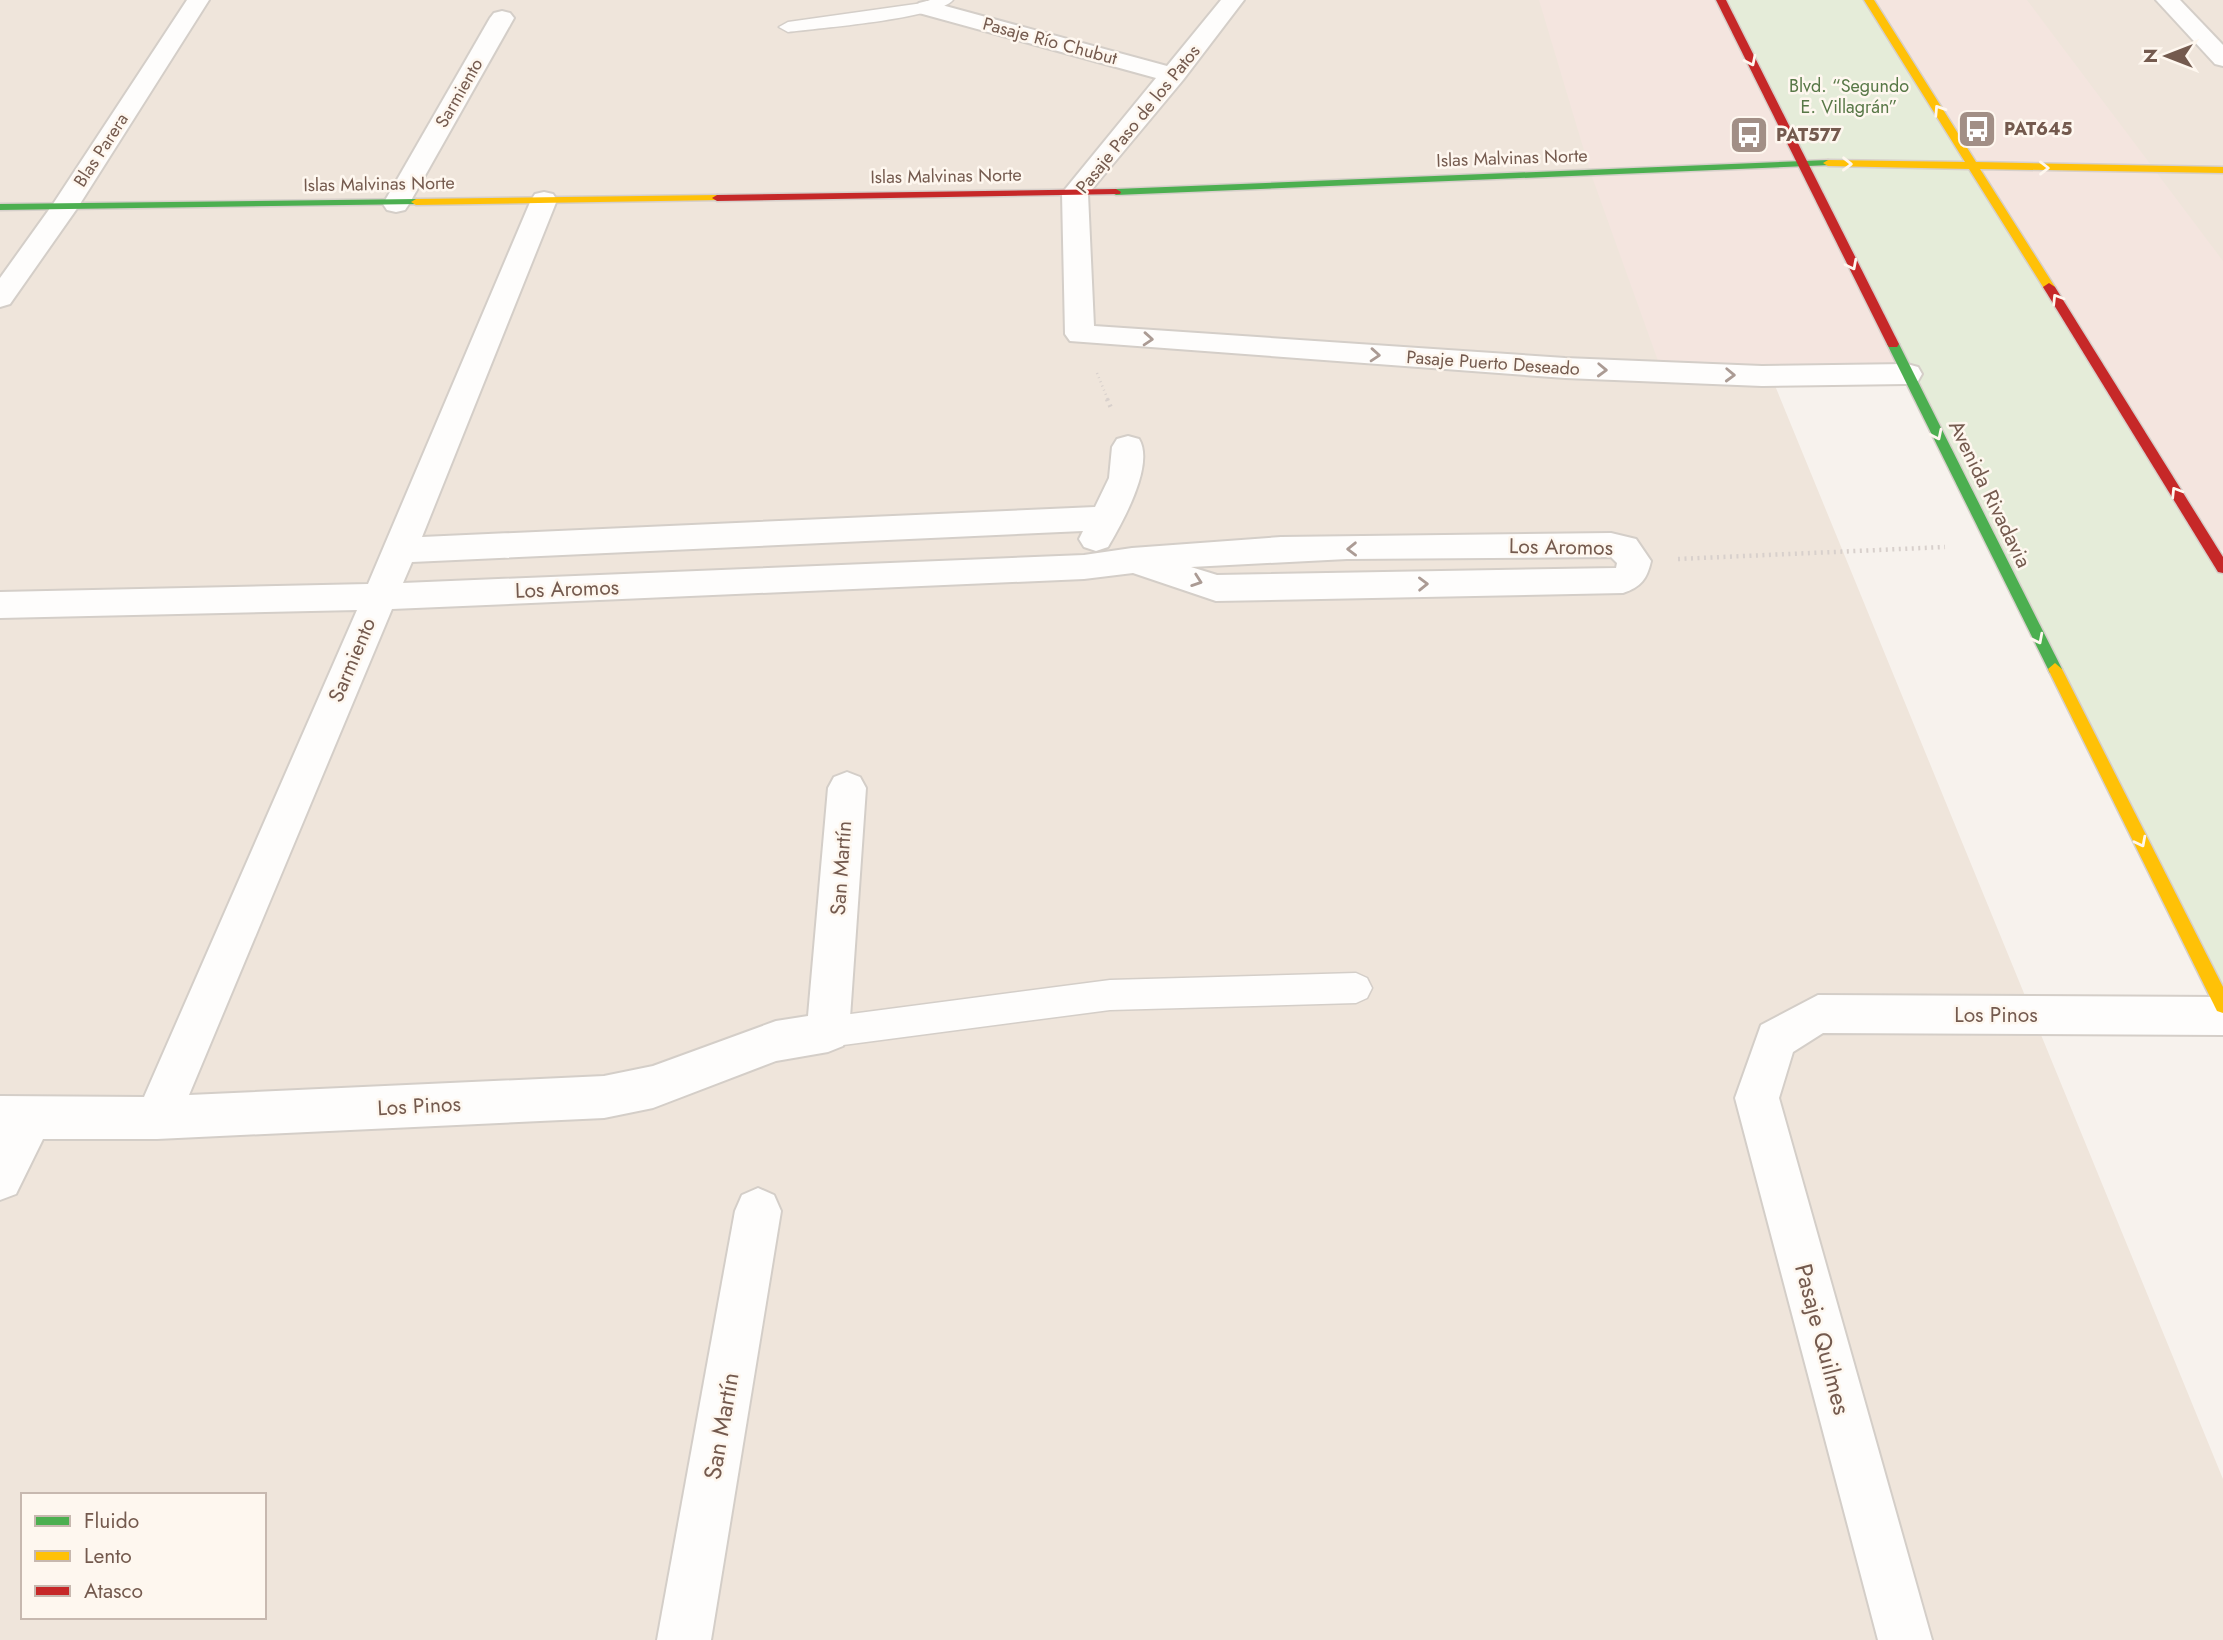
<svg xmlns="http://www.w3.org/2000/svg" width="2223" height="1640" font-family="Jost,sans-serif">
	<rect width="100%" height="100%" fill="#f7f2ed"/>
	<g fill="#efe5db" fill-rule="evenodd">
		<path d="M 0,0 L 1617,0 L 2223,1479 L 2223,1640 L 0,1640 ZM 23,1495 L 264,1495 L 264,1617 L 23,1617 Z"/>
		<polygon points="1904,0 2223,0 2223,492"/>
	</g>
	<polygon fill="#f4e5df" points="1539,0 2027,0 2223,261 2223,551 1907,374 1662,372 1591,174"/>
	<polygon fill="#e5ecd9" points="1721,0 1869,0 2223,568 2223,1005"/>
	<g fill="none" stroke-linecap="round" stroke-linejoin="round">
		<g stroke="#d4cec8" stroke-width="3">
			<g id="lane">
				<path d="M 930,0 L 953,0 C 937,19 818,28 788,32 L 779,27 L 788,22 L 923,3 Z"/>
				<polygon points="1356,973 1367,978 1372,988 1367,998 1356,1003 1110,1010 828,1047 816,1043 812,1032 816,1021 828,1017 1110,980"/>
			</g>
		</g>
		<g stroke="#d4cec8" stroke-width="4">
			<g id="street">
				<polygon points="187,0 209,0 78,207 10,304 0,307 0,278 53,204"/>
				<polygon points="1221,0 1244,0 1183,80 1088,194 1094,326 1565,358 1762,366 1907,364 1918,367 1922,374 1918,381 1907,384 1762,386 1565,378 1070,341 1065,334 1062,193 1156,78 919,13 915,8 919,3 927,1 1167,66"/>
				<polygon points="2156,0 2180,0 2223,45 2223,66 2215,64"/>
				<polygon points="502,11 510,13 514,18 409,204 405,210 396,212 387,210 383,204 490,18 494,13"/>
				<path d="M 544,192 L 553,194 L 557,200 L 422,537 L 1095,507 L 1109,478 L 1112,447 L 1117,439 L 1128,436 L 1139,439 C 1155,465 1122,523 1108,547 L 1096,551 L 1084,547 L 1079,539 L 1083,531 L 412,562 L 403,583 L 1084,555 L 1132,548 L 1281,537 L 1611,533 L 1636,539 L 1651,561 C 1647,579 1641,587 1623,593 L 1216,601 L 1133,573 L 1084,579 L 392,609 L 189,1095 L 604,1076 L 653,1066 L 776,1021 L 808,1016 L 828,788 L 834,777 L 847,772 L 860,777 L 866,788 L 849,1032 L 843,1046 L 828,1052 L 776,1061 L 653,1108 L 604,1118 L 157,1139 L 43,1139 L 16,1194 L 0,1200 L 0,1096 L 144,1097 L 357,610 L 0,618 L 0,592 L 368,584 L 531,200 L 535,194 ZM 1611,557 L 1617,563 L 1616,568 L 1217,575 L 1191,567 L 1347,559 Z"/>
				<polygon points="1818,995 2223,997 2223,1035 1823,1033 1793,1052 1779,1098 1932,1640 1878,1640 1735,1098 1761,1025"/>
				<polygon points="758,1188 774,1195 781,1211 711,1640 657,1640 735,1211 742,1195"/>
			</g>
		</g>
		<g stroke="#d6cfca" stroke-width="3">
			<g id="fast">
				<polygon points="1828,160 1833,163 1832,165 1116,195 1111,192 1116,189"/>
				<polygon points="416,199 421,202 420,204 0,210 0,204"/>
				<polygon points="1893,340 1899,344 2062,669 2060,673 2050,673 2048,669 1887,344"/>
			</g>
		</g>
		<g stroke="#d6cfca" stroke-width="3">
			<g id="slow">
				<polygon points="1864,0 1874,0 1976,162 2223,167 2223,173 1980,169 2055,287 2049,291 2045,290 1969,169 1828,166 1823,163 1828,160 1965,162"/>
				<polygon points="717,195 721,196 721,200 416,205 411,202 416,199"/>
				<polygon points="2055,663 2062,669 2223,987 2223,1013 2217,1011 2048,669"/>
			</g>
		</g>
		<g stroke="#d6cfca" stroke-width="3">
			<g id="jam">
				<polygon points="1716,0 1726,0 1899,344 1897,347 1889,347 1887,344"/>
				<polygon points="1116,189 1121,192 1120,194 717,201 712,198 717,195"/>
				<polygon points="2049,283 2055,287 2223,557 2223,573 2218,572 2043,287"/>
			</g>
		</g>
		<polyline stroke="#d8d0cc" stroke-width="2.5" stroke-dasharray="1 3.5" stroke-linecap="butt" points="1097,373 1108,400"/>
		<g stroke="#d8d0cc" stroke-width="4.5" stroke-dasharray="2 4.5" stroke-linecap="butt">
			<polyline points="1107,399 1112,410"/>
			<polyline points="1678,559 1945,547"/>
		</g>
		<use href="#lane" fill="#fefdfc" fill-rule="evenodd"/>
		<use href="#street" fill="#fefdfc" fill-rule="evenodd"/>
		<use href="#fast" fill="#4caf50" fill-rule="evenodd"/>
		<use href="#slow" fill="#ffc107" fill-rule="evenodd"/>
		<use href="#jam" fill="#c62828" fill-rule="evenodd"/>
	</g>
	<defs><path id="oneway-chevron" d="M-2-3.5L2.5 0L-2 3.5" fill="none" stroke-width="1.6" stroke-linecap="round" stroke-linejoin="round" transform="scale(1.75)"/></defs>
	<g stroke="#fef7ef">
		<use href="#oneway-chevron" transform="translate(1751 61) rotate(64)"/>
		<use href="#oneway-chevron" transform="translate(1939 110) rotate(-123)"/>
		<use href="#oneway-chevron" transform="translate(1847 164) rotate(1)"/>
		<use href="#oneway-chevron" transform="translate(2044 168)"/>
		<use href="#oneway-chevron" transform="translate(1852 265) rotate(63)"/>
		<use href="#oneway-chevron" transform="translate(2057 299) rotate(-122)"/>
		<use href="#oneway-chevron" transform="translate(1937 435) rotate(64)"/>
		<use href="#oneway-chevron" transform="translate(2176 492) rotate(-122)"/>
		<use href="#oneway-chevron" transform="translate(2038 639) rotate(63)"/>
		<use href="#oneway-chevron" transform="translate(2141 842) rotate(63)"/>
	</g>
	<g stroke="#ab9b94">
		<use href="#oneway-chevron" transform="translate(1148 339) rotate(4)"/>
		<use href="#oneway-chevron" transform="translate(1375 355) rotate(4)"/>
		<use href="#oneway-chevron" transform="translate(1602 370) rotate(2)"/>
		<use href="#oneway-chevron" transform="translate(1730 375) rotate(2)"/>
		<use href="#oneway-chevron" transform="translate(1352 549) rotate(179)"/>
		<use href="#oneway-chevron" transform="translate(1197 581) rotate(19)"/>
		<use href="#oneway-chevron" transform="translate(1423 584) rotate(-1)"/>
	</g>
	<defs>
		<g id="bus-square" transform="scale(2.0125)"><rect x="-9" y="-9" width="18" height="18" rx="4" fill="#a28f86" stroke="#fef7ef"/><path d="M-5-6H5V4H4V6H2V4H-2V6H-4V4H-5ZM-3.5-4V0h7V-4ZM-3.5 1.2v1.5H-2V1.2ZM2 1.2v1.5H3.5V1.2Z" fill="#fff"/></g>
	</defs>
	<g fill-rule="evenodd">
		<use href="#bus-square" x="1977" y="129"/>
		<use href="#bus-square" x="1749" y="135"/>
	</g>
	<g text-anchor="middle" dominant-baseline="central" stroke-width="5" stroke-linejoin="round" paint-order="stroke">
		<g font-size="18" fill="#745a4e" stroke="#fef7ef">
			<text transform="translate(1050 41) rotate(15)">Pasaje Río Chubut</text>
			<text transform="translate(459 93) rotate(-60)">Sarmiento</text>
			<text transform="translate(1138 119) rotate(-51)">Pasaje Paso de los Patos</text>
			<text transform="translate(101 150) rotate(-57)">Blas Parera</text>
			<text transform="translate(1512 158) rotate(-2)">Islas Malvinas Norte</text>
			<text transform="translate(946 176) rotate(-1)">Islas Malvinas Norte</text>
			<text transform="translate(379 184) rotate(-1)">Islas Malvinas Norte</text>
			<text transform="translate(1493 363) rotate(4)">Pasaje Puerto Deseado</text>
		</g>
		<g font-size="18" fill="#587847" stroke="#fef7ef">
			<text x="1849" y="86">Blvd. “Segundo<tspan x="1849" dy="21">E. Villagrán”</tspan></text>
		</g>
		<g font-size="18" font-weight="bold" fill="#745a4e" stroke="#fef7ef" text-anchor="start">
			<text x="2004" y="129">PAT645</text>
			<text x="1776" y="135">PAT577</text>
		</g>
		<g font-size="21" fill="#745a4e" stroke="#fef7ef">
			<text transform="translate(1990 494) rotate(64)">Avenida Rivadavia</text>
			<text transform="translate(1561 547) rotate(1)">Los Aromos</text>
			<text transform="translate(567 589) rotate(-2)">Los Aromos</text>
			<text transform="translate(352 660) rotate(-67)">Sarmiento</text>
			<text transform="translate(841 868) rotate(-86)">San Martín</text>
			<text x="1996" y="1015">Los Pinos</text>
			<text transform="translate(419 1106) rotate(-3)">Los Pinos</text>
		</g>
		<g font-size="24" fill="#745a4e" stroke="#fef7ef">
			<text transform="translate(1823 1339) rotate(75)">Pasaje Quilmes</text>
			<text transform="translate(721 1426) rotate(-80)">San Martín</text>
		</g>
	</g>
	<rect x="21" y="1493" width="245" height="126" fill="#fef7ef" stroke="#c7b8af" stroke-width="2"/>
	<rect x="35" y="1516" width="35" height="10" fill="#4caf50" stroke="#c7b8af" stroke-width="2"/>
	<text x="84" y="1528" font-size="21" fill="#745a4e">Fluido</text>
	<rect x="35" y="1551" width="35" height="10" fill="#ffc107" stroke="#c7b8af" stroke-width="2"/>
	<text x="84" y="1563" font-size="21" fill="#745a4e">Lento</text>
	<rect x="35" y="1586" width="35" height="10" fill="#c62828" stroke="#c7b8af" stroke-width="2"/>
	<text x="84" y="1598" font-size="21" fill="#745a4e">Atasco</text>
	<g transform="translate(2167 56) rotate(270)" stroke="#fef7ef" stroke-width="5" paint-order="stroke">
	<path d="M0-5L12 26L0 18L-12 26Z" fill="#745a4e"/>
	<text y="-10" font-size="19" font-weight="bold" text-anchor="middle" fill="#745a4e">N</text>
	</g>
</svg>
